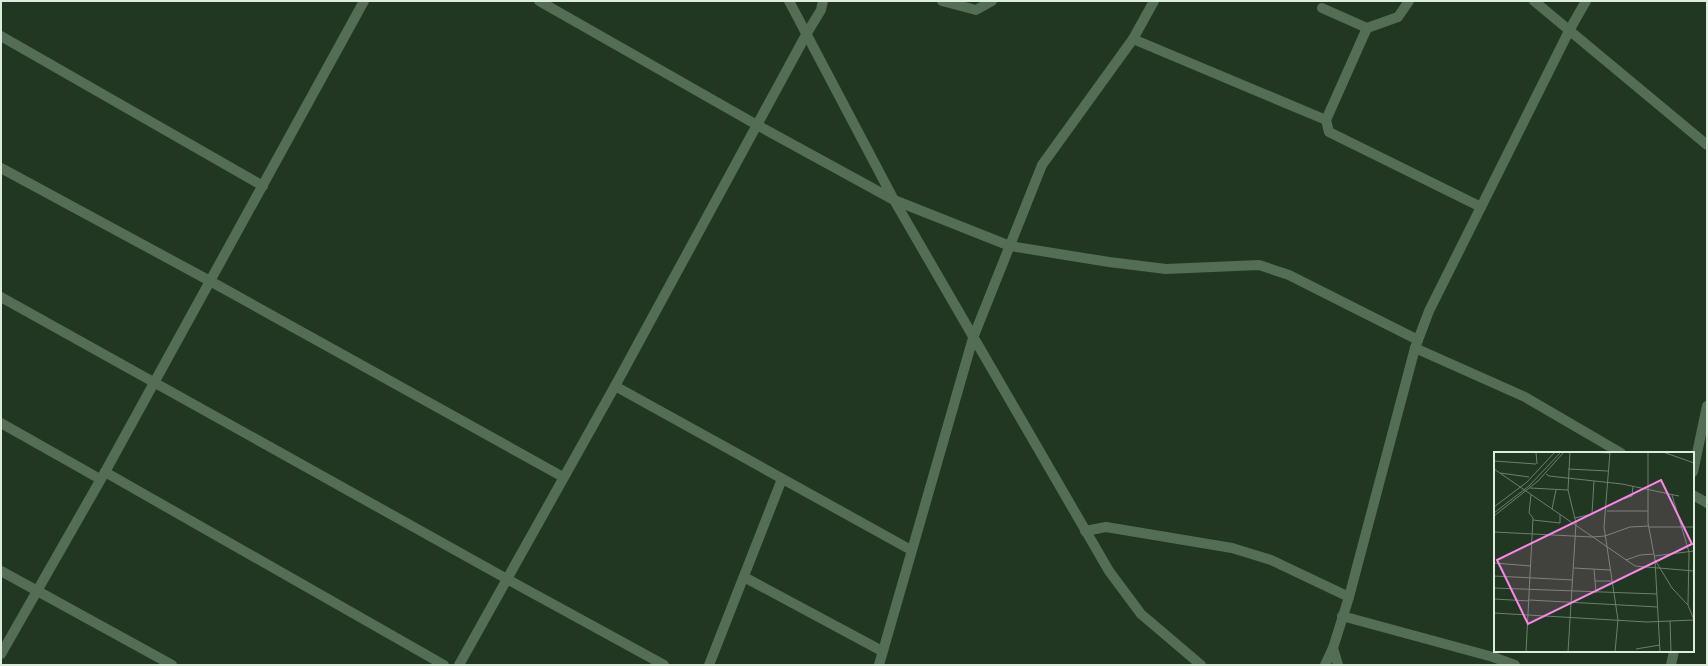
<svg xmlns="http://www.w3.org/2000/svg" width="1708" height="666" font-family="'Fira Sans',sans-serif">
	<rect width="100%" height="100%" fill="#213722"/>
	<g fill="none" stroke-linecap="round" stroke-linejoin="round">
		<g stroke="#546d55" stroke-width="10">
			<polyline points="539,1 757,125 894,200 1010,246 1109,262 1166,269 1259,265 1289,275 1418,340"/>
			<polyline points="942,1 976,10 992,1"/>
			<polyline points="1534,1 1707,145"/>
			<polyline points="1322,8 1367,28 1398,17 1409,1"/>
			<polyline points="1,36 263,186"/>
			<polyline points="1133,39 1326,120 1329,132 1481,207"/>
			<polyline points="1326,120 1367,28"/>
			<polyline points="1,168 210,281 563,477"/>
			<polyline points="1,297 507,579 664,665"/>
			<polyline points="1415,348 1525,397 1621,453"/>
			<polyline points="615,386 911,550"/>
			<polyline points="1,423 100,479"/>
			<polyline points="105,472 444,665"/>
			<polyline points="1693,472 1707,406"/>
			<polyline points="1693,495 1707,503"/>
			<polyline points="1085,531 1106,527 1232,548 1271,560 1349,597"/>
			<polyline points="1,571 172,665"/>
			<polyline points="744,577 882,651"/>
			<polyline points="1342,616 1493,657 1515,665"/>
			<polyline points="1333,648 1338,665"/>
			<polyline points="1,654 105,472 364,1"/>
			<polyline points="459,665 615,386 807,33 821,10 823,1"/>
			<polyline points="709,665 782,479"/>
			<polyline points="879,665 973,338 1042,165 1133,39 1154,1"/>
			<polyline points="1325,665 1333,648 1349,597 1415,348 1429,311 1570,29 1586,1"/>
			<polyline points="1671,665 1674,651"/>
		</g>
		<polyline stroke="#546d55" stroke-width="10" points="789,1 894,200 1109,571 1141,614 1201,665"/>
	</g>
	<g transform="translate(1494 452)">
		<rect width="200" height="200" fill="#213722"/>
		<path fill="none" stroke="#6d7f6d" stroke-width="1" d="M 42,0 L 43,12M 96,0 L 116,1M 116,0 L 110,75 L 124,168 L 121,200M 154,0 L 154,71 L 161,108 L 166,200M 169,0 L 200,11M 0,9 L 42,12M 0,17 L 141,114 L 200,119M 74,17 L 114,19M 6,21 L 35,25M 52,22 L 55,24 L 128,32 L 185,44M 36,36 L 74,38M 178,43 L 195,100 L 194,153M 130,47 L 138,44 L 139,34M 0,55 L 33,30 L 61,0M 58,57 L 62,38M 113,59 L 154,59M 0,61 L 35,34 L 67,0M 0,64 L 44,29 L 70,0M 81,66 L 98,62 L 100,29M 39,68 L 66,71 L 66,63M 155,75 L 200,75M 0,80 L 98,85 L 111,84 L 136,75 L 155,74M 160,104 L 200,99M 132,108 L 146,103 L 160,102M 161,108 L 178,136 L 194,153 L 200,168M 0,111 L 37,114M 80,116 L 116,118M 100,117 L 102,141M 0,124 L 79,128M 101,129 L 118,129M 0,136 L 163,142M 0,147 L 35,149M 35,148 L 164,155M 0,161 L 153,170 L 200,168M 176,169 L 177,200M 142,197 L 166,193M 32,200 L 39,66 L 35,61 L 37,43M 74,200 L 82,71 L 74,38 L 76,0"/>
		<path fill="#fa87e7" fill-opacity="0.15" stroke="#fa87e7" stroke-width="2" d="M 167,28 L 198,92 L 34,172 L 3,108 Z"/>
		<rect width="200" height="200" fill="none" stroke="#deecde" stroke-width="2"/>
	</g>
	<rect width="1708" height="666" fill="none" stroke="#deecde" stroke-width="4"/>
</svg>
